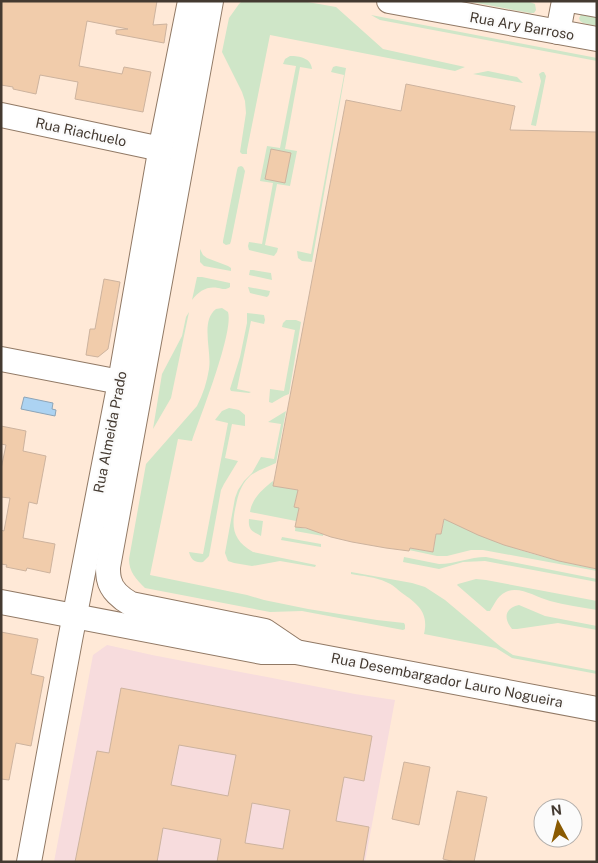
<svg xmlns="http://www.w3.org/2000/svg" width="598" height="863" font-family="'Public Sans',sans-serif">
	<rect width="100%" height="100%" fill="#ffe9d7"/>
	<polygon fill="#f7dcdd" points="107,645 152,655 355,694 395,700 365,862 54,862 93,655"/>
	<g fill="#cfe6c8">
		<polygon points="242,1 302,1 336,7 383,49 465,67 455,71 270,35 247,150 247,154 242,154 240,152 246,113 245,101 242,92 222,52 229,18 239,4"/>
		<polygon points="466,1 527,1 535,4 536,10 534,13 530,13"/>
		<polygon points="582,13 597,15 597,26 583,23 580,21 579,18"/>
		<polygon points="371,15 597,58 597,61 380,20"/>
		<path d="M 290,56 C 300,56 311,58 312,69 L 300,67 L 285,149 L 297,151 L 290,186 L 277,184 L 265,245 L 278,248 L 277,252 L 274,256 L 249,250 L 248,246 L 249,242 L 262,244 L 273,183 L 260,181 L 267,146 L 280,148 L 296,66 L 283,64 L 285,59 Z"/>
		<polygon points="336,66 346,68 312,262 302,261 298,258 297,251 311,254 344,75 331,72 333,67"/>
		<polygon points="488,71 517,77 523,83 473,74"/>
		<polygon points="542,72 544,72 546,76 536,126 531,125 541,81 539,74"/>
		<polygon points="241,166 243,167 245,171 231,241 230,244 226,245 223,243 223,241 237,170 238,167"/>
		<polygon points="200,249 203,255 207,258 228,266 231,268 231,271 204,266 200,262"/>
		<polygon points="250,270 253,270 271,273 272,280 249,275"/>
		<path d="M 197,277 L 202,277 L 230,283 L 230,287 C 226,290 223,289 218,288 C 207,286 199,291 192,300 Z"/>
		<polygon points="248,287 270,291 269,295 267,297 250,293"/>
		<path d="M 222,308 L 228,312 C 234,332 200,417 192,441 L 178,439 L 150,575 L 247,595 L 264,600 L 308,609 L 377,620 L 404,623 L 405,625 L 405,629 L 403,630 L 302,611 L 270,612 L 145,588 C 136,579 129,572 129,559 L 146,464 L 197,406 C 203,394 207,382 209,369 C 212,351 200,321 216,309 Z"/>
		<polygon points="189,312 171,398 153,429 162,374 182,336 186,317"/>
		<polygon points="247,313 264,315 265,320 264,324 251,321 237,389 251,392 249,393 231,391 230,389 240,357 247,323"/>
		<polygon points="286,320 296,320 301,322 289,394 284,396 272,403 269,402 270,389 284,391 295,330 282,327 283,323"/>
		<path d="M 229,408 L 239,410 L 245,415 L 245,426 L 232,424 L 225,458 L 238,461 L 224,484 L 221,490 L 209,556 L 203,562 C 195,563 191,560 189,552 L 203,554 L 228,423 L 215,420 L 222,411 Z"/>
		<path d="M 286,411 L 276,463 C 268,467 255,471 249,477 C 241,485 238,495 236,505 C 231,526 232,540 253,552 L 316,565 L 315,567 L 280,561 L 252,566 L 234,563 L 228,561 L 225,553 L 235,498 L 238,490 L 244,481 L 252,473 L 261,457 L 274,459 L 281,424 L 268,422 Z"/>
		<path d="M 273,481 L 273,485 L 298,490 L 294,506 L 299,508 L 296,527 L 319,531 L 319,533 L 323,534 L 323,536 L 295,531 L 296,521 L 250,512 C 252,498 263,489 273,481 Z"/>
		<path d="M 445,517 C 491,545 544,558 597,569 L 597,571 L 483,550 L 471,550 L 447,556 L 437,556 L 409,550 L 410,548 L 433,552 L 436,534 L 441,534 Z"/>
		<path d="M 249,519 L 263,521 L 261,536 C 252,531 248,530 249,519 Z"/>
		<polygon points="282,537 321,544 321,547 281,540"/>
		<path d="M 404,557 L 439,564 C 455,564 470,557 486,557 L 597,579 L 597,582 L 485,561 L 463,562 L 439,569 L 403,562 Z"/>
		<path d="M 351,572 L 412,583 L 425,587 L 445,600 L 501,647 L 513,655 L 597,671 L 597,674 L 512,658 L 496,648 L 424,634 C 429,613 418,604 402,593 C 397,589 392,584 386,582 C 376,577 362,576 351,574 Z"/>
		<path d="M 476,579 L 486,580 L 597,601 L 597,610 C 581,607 565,605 550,601 C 532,596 511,579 496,601 C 494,604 492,608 490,611 L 487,611 L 457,585 L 458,584 Z"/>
		<path d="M 519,605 L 545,616 L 597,626 L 597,630 L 558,623 L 517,629 L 512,629 C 503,618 505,608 519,605 Z"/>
	</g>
	<polygon fill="#acd3f2" stroke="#8da5b8" points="24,397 53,403 52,409 56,410 55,416 21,409"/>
	<g fill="#f1ccab" stroke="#cdb39e" fill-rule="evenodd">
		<polygon points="1,1 157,1 153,25 167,24 164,43 116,34 116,30 128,29 87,21 79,66 122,74 124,67 151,72 143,112 75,99 78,82 40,75 36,94 13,89 13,87 1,85"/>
		<polygon points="406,84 515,106 510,130 597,132 597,569 559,561 504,545 478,535 444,519 441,534 436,534 433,552 410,548 409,551 386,548 352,542 331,537 306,528 295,527 299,508 294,507 298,490 273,486 346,100 401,111"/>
		<polygon points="271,149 291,153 285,183 265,179"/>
		<polygon points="104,279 120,282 108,349 98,357 86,355 90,329 95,329"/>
		<polygon points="1,426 26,431 23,451 46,456 37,504 29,502 23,538 55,544 50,573 27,568 26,571 6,567 7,565 1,564 1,530 4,531 10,498 1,497 1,469 6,445 1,444"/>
		<polygon points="1,632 38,639 31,674 44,677 31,746 16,743 9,780 1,779"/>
		<path d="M 121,688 L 372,736 L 364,781 L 344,777 L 336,821 L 369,827 L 363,862 L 217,862 L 221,839 L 163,828 L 157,862 L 75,862 L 97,751 L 109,753 ZM 179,745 L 236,755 L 228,796 L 171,785 ZM 252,803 L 290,810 L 283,849 L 245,843 Z"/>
		<polygon points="404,762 430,767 419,825 392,819"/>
		<polygon points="457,791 487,797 474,862 455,862 443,859"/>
	</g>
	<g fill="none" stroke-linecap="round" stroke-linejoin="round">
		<g stroke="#917965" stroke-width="26">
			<g id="minor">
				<path d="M 211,1 L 108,567 C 108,571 108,575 109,579 C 111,590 122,599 131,604 L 265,631 L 296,652"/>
				<polyline points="389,1 597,39"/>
				<polyline points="575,1 597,5"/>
				<polyline points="558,32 564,1"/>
				<polyline points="1,115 161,149"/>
				<polyline points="1,359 120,382"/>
				<polyline points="1,602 262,652 296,652 597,709"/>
				<polyline points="29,862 70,640 120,382 161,146 190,1"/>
			</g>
		</g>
		<use href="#minor" stroke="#fff" stroke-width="24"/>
	</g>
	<g text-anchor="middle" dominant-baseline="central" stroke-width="4.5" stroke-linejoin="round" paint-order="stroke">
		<g font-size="14" fill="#443a31" stroke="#fbfbfb">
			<text transform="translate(522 26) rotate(10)">Rua Ary Barroso</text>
			<text transform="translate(81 132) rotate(12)">Rua Riachuelo</text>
			<text transform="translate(110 432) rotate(-79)">Rua Almeida Prado</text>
			<text transform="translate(447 680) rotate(11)">Rua Desembargador Lauro Nogueira</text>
		</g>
	</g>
	<rect width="598" height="863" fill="none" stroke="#443a31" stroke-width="5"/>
	<g transform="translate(558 823) rotate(353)"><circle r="24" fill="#fbfbfb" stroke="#b2aeaa"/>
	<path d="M0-4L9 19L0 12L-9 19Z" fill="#8a5a01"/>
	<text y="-8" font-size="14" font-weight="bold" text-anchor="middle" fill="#443a31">N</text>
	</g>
</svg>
